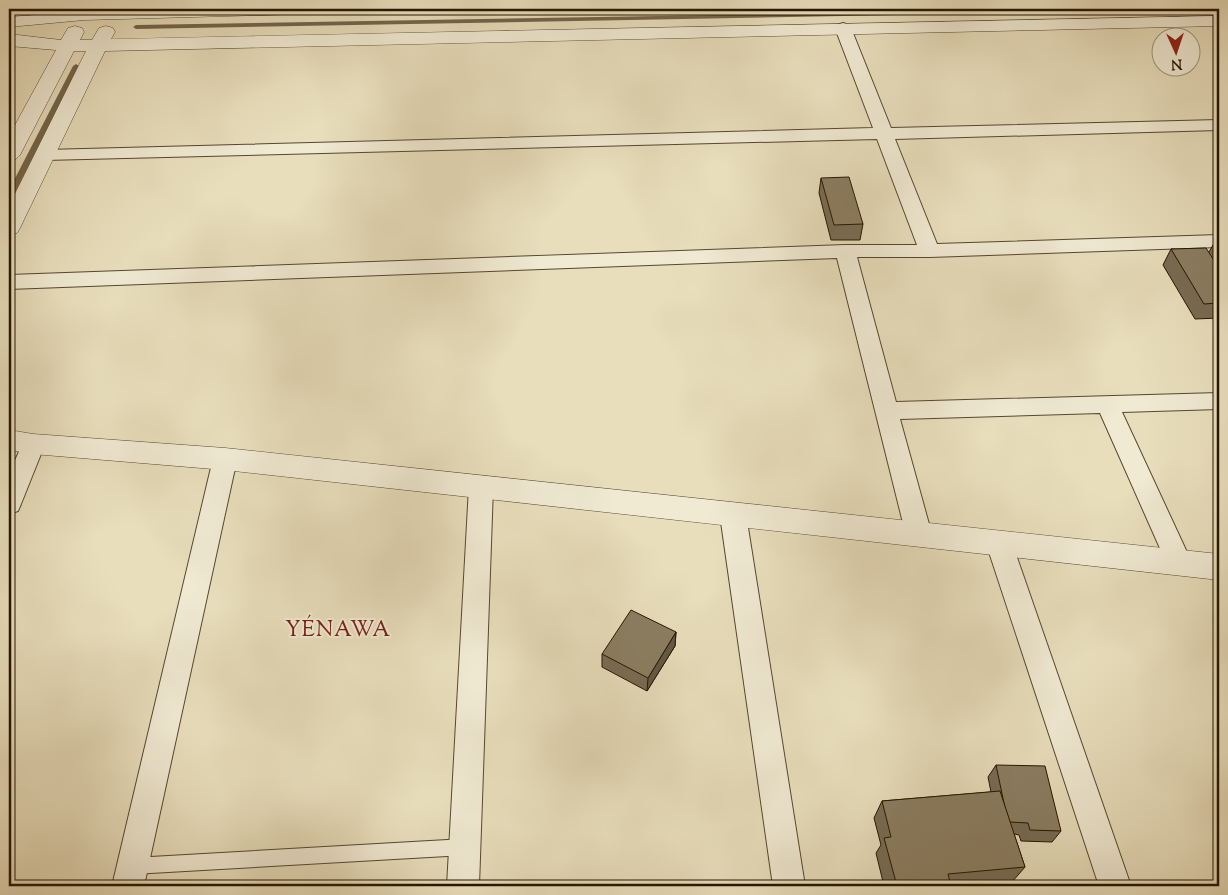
<svg xmlns="http://www.w3.org/2000/svg" width="1228" height="895" font-family="'Sorts Mill Goudy',serif">
	<rect width="100%" height="100%" fill="#e8debc"/>
	<filter id="stains"><feTurbulence type="fractalNoise" baseFrequency=".004" numOctaves="4"/><feColorMatrix values="0 0 0 0 .2 0 0 0 0 .09 0 0 0 0 .02 0 0 0 .5 -.17"/></filter>
	<radialGradient id="worn" r=".72"><stop offset=".6" stop-color="#630" stop-opacity="0"/><stop offset="1" stop-color="#630" stop-opacity=".3"/></radialGradient>
	<g fill="none" stroke-linecap="round" stroke-linejoin="round">
		<g fill="#73654a" fill-rule="evenodd">
			<polygon points="1063,9 1066,11 1065,12 136,29 133,27 136,25"/>
			<polygon points="76,64 79,66 13,197 9,199 9,190 73,66"/>
		</g>
		<g stroke="#56472f" stroke-width="2">
			<polygon id="service" points="465,839 471,841 473,847 471,853 465,855 133,874 127,872 125,866 127,860 133,858"/>
		</g>
		<g stroke="#56472f" stroke-width="2">
			<g id="minor">
				<polygon points="843,23 849,25 851,28 891,128 1219,120 1219,130 895,139 937,244 1219,235 1219,247 930,257 857,257 896,402 1219,393 1219,409 1122,412 1192,563 1188,571 1179,574 1170,571 1100,413 900,419 932,535 928,542 919,545 910,542 906,535 837,258 9,289 9,275 845,245 917,245 877,139 45,160 39,159 36,155 39,151 45,150 873,128 835,28 837,25"/>
				<polygon points="33,435 41,438 45,444 21,504 18,511 9,514 9,474 25,438"/>
				<polygon points="225,450 233,452 237,459 144,886 112,886 213,459 217,452"/>
				<polygon points="481,477 490,480 493,487 479,886 447,886 469,487 472,480"/>
				<polygon points="733,505 742,508 746,515 805,886 773,886 720,515 724,508"/>
				<polygon points="999,532 1008,536 1012,543 1131,886 1099,886 986,543 990,536"/>
			</g>
		</g>
		<g stroke="#56472f" stroke-width="1">
			<g id="tertiary">
				<polygon points="309,9 306,13 300,14 84,20 9,27 9,17 114,9"/>
				<polygon points="1219,16 1219,26 105,51 20,228 17,233 9,235 9,206 86,51 74,51 20,155 16,159 9,161 9,136 56,50 9,46 9,34 61,40 68,28 75,26 82,28 84,32 80,40 92,40 99,28 106,26 113,28 115,32 111,39"/>
				<polygon points="9,430 33,434 225,448 1219,554 1219,580 225,470 33,454 9,450"/>
			</g>
		</g>
		<use href="#service" fill="#f0ead3" fill-rule="evenodd"/>
		<use href="#minor" fill="#f0ead3" fill-rule="evenodd"/>
		<use href="#tertiary" fill="#f0ead3" fill-rule="evenodd"/>
	</g>
	<g fill="#786c54" stroke="#261500">
		<polygon points="821,178 863,224 860,240 831,240 819,193"/>
		<polygon points="1213,245 1219,245 1219,318 1195,319 1163,265 1171,249 1209,252"/>
		<polygon points="676,632 675,646 647,691 602,667 602,654"/>
		<polygon points="996,765 1061,831 1052,842 1021,841 1019,835 1014,834 1025,867 1012,882 965,886 884,886 876,853 881,845 874,818 882,801 991,792 988,777"/>
	</g>
	<polygon fill="#615845" stroke="#261500" points="676,632 675,646 647,691 648,678"/>
	<g fill="#8b7e62" stroke="#261500">
		<polygon points="849,177 863,224 834,225 821,178"/>
		<polygon points="1213,245 1219,245 1219,256"/>
		<polygon points="1206,248 1219,268 1219,303 1204,304 1171,249"/>
		<polygon points="631,610 676,632 648,678 602,654"/>
		<polygon points="996,765 1045,766 1061,831 1030,830 1028,823 1010,822 1005,808"/>
		<polygon points="1000,791 1025,867 948,874 950,882 909,886 897,886 884,838 891,837 882,801"/>
		<polygon points="169,884 247,886 168,886"/>
	</g>
	<g text-anchor="middle" dominant-baseline="central" stroke-width="4" stroke-linejoin="round" paint-order="stroke">
		<g font-size="22" letter-spacing="1" fill="#7a1f14" stroke="#f0ead3">
			<text x="338" y="631">YÉNAWA</text>
		</g>
	</g>
	<rect width="1228" height="895" fill="none" stroke="#e8debc" stroke-width="30"/>
	<rect x="10" y="10" width="1208" height="875" fill="none" stroke="#261500" stroke-width="2.5"/>
	<rect x="15" y="15" width="1198" height="865" fill="none" stroke="#261500"/>
	<g transform="translate(1176 52) rotate(177)"><circle r="24" fill="#f0ead3" stroke="#9f957f"/>
	<path d="M0-4L9 19L0 12L-9 19Z" fill="#8f2418"/>
	<text y="-8" font-size="14" font-weight="bold" text-anchor="middle" fill="#261500">N</text>
	</g>
	<rect width="100%" height="100%" filter="url(#stains)"/>
	<rect width="100%" height="100%" fill="url(#worn)"/>
</svg>
